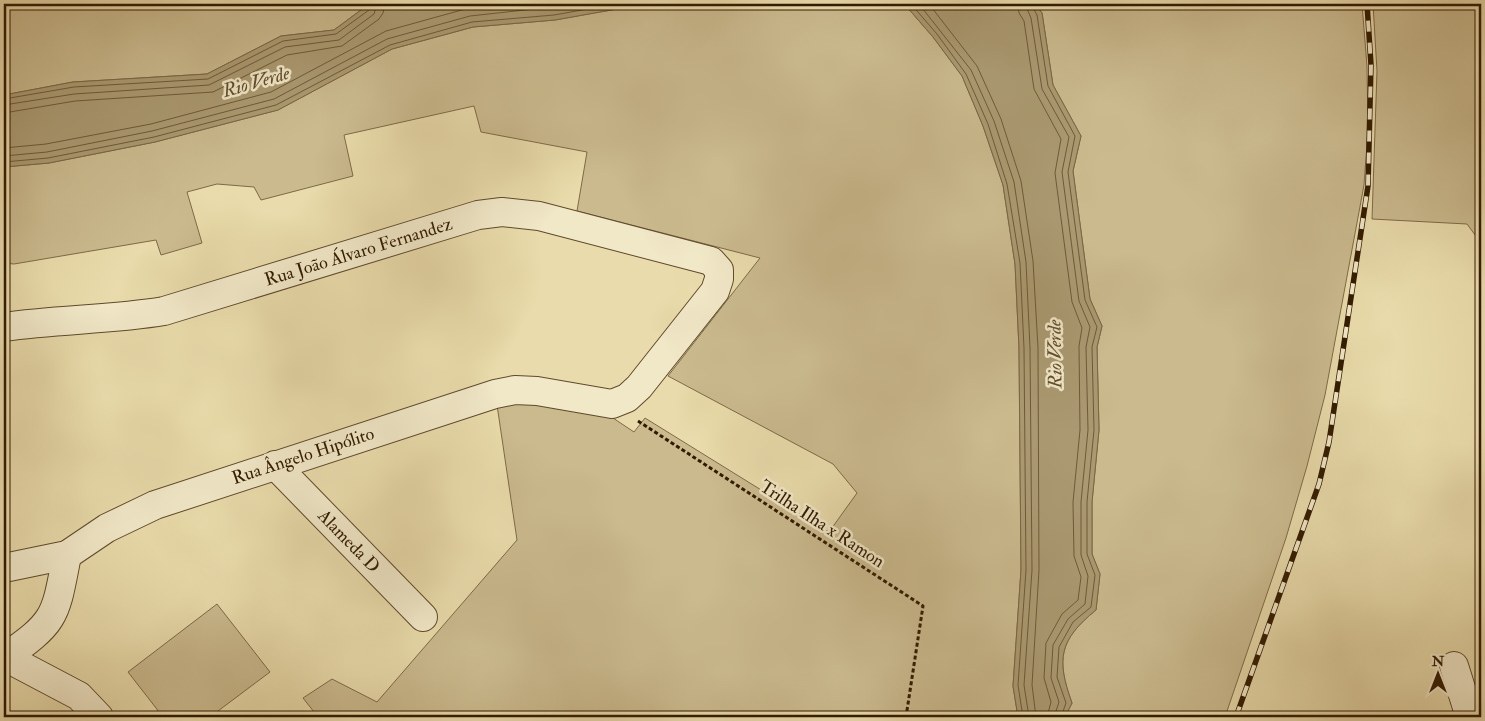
<svg xmlns="http://www.w3.org/2000/svg" width="1485" height="721" font-family="'IM FELL Double Pica',serif">
	<rect width="100%" height="100%" fill="#e9dbab"/>
	<filter id="stains"><feTurbulence type="fractalNoise" baseFrequency=".004" numOctaves="4"/><feColorMatrix values="0 0 0 0 .2 0 0 0 0 .09 0 0 0 0 .02 0 0 0 .5 -.17"/></filter>
	<radialGradient id="worn" r=".72"><stop offset=".6" stop-color="#630" stop-opacity="0"/><stop offset="1" stop-color="#630" stop-opacity=".3"/></radialGradient>
	<g fill="#caba8e" stroke="#7e6a47">
		<polygon points="4,4 369,4 334,30 281,36 207,74 73,82 4,95"/>
		<polygon points="645,4 902,4 907,7 933,37 962,76 983,126 1003,185 1015,264 1019,348 1021,570 1013,686 1018,717 318,717 303,698 332,679 377,702 517,540 497,405 515,398 604,412 634,432 645,418 829,532 857,493 833,464 668,376 760,258 577,211 587,152 481,132 474,106 344,135 353,176 261,200 254,187 217,184 187,192 202,243 161,255 156,240 14,264 4,263 4,167 49,163 155,142 278,110 392,49 473,27 555,20"/>
		<path d="M 1035,4 L 1362,4 L 1367,66 L 1368,129 L 1364,185 L 1325,395 L 1307,466 L 1286,538 L 1225,717 L 1065,717 L 1072,703 C 1056,659 1059,640 1096,610 L 1100,574 L 1092,554 L 1092,502 L 1099,430 L 1097,347 L 1102,326 L 1090,299 L 1073,171 L 1081,136 L 1053,85 L 1042,13 Z"/>
		<polygon points="1373,4 1481,4 1481,243 1467,224 1372,219 1377,71"/>
		<polygon points="217,604 270,672 210,717 163,717 128,672"/>
	</g>
	<g fill="#aa9971" stroke="#7a6644">
		<polygon points="369,4 645,4 555,20 473,27 392,49 278,110 155,142 49,163 4,167 4,95 73,82 207,74 281,36 334,30"/>
		<path d="M 902,4 L 1035,4 L 1042,13 L 1053,85 L 1081,136 L 1073,171 L 1090,299 L 1102,326 L 1097,347 L 1099,430 L 1092,502 L 1092,554 L 1100,574 L 1096,610 C 1059,640 1056,659 1072,703 L 1065,717 L 1018,717 L 1013,686 L 1021,570 L 1019,348 L 1015,264 L 1003,185 L 983,126 L 962,76 L 933,37 L 907,7 Z"/>
	</g>
	<g fill="none" stroke-linecap="round" stroke-linejoin="round">
		<g stroke="#6e5a38" stroke-width="1">
			<polyline points="911,4 937,34 966,74 988,124 1007,184 1020,263 1024,348 1026,570 1018,685 1023,717"/>
			<polyline points="919,4 971,70 994,121 1014,182 1026,262 1030,348 1032,570 1024,685 1029,717"/>
			<polyline points="929,4 977,66 1001,119 1021,181 1033,261 1038,348 1039,570 1032,685 1036,717"/>
			<polyline points="1018,4 1019,13 1024,21 1034,89 1061,139 1055,173 1072,302 1082,328 1079,346 1080,430 1073,502 1074,556 1081,577 1078,600 1062,614 1046,643 1044,678 1051,702 1047,717"/>
			<polyline points="1025,4 1031,18 1042,89 1069,137 1062,172 1079,301 1090,327 1086,347 1088,430 1081,502 1081,555 1088,576 1085,604 1068,619 1053,645 1051,678 1059,702 1054,717"/>
			<polyline points="1031,4 1037,15 1048,86 1075,136 1068,172 1085,300 1097,327 1092,347 1094,430 1087,502 1087,554 1095,575 1091,607 1073,622 1059,647 1057,677 1066,703 1061,717"/>
			<polyline points="4,99 74,87 208,79 283,41 336,34 369,10 371,4"/>
			<polyline points="4,105 74,94 209,85 285,47 339,40 374,14 377,4"/>
			<polyline points="4,113 75,101 213,92 287,55 342,46 379,19 383,13 385,4"/>
			<polyline points="4,148 46,144 151,124 271,92 386,31 469,8 521,4"/>
			<polyline points="4,156 47,152 152,131 274,99 387,39 470,16 580,4"/>
			<polyline points="4,162 48,158 154,137 276,105 390,45 472,22 554,15 616,4"/>
		</g>
		<g stroke="#5f4a2b" stroke-width="30">
			<g id="minor">
				<path id="s1" d="M 4,327 C 57,319 111,320 164,311 L 478,215 L 502,212 L 539,216 L 711,261 L 719,270 L 719,279 L 715,291 L 639,387 L 627,398 L 612,404 L 537,391 L 515,390 L 495,394 L 155,505 L 107,528 L 67,555 L 4,568"/>
				<path id="s2" d="M 275,465 L 423,617"/>
				<polyline points="5,657 79,696 99,717"/>
				<path d="M 4,658 C 57,621 55,617 67,555"/>
				<polyline points="1454,666 1470,717"/>
			</g>
		</g>
		<polyline stroke="#311a00" stroke-width="3" stroke-dasharray="4 2.5" stroke-linecap="butt" points="638,421 923,606 906,717"/>
		<use href="#minor" stroke="#f1e8c8" stroke-width="28"/>
		<g stroke="#311a00" stroke-width="5.5">
			<polyline id="rail" points="1236,717 1319,484 1329,442 1368,186 1371,65 1367,4"/>
		</g>
		<use href="#rail" stroke="#f1e8c8" stroke-width="4" stroke-dasharray="11" stroke-linecap="butt"/>
	</g>
	<g text-anchor="middle" dominant-baseline="central" stroke-width="5" stroke-linejoin="round" paint-order="stroke">
		<g font-size="18" fill="#311a00" stroke="#f1e8c8">
			<text stroke="none"><textPath href="#s1" startOffset="364">Rua João Álvaro Fernandez</textPath></text>
			<text transform="translate(303 456) rotate(-18)">Rua Ângelo Hipólito</text>
			<text transform="translate(822 524) rotate(33)">Trilha Ilha x Ramon</text>
			<text stroke="none"><textPath href="#s2" startOffset="106">Alameda D</textPath></text>
		</g>
		<g font-size="19" font-style="italic" fill="#614d2d" stroke="#f1e8c8">
			<text transform="translate(256 82) rotate(-16)">Rio Verde</text>
			<text transform="translate(1055 354) rotate(-91)">Rio Verde</text>
		</g>
	</g>
	<rect width="1485" height="721" fill="none" stroke="#e9dbab" stroke-width="20"/>
	<rect x="5" y="5" width="1475" height="711" fill="none" stroke="#311a00" stroke-width="2.5"/>
	<rect x="10" y="10" width="1465" height="701" fill="none" stroke="#311a00"/>
	<g transform="translate(1438 674)" stroke="#f1e8c8" stroke-width="4" paint-order="stroke">
	<path d="M0-4L9 19L0 12L-9 19Z" fill="#311a00"/>
	<text y="-8" font-size="14" font-weight="bold" text-anchor="middle" fill="#311a00">N</text>
	</g>
	<rect width="100%" height="100%" filter="url(#stains)"/>
	<rect width="100%" height="100%" fill="url(#worn)"/>
</svg>
